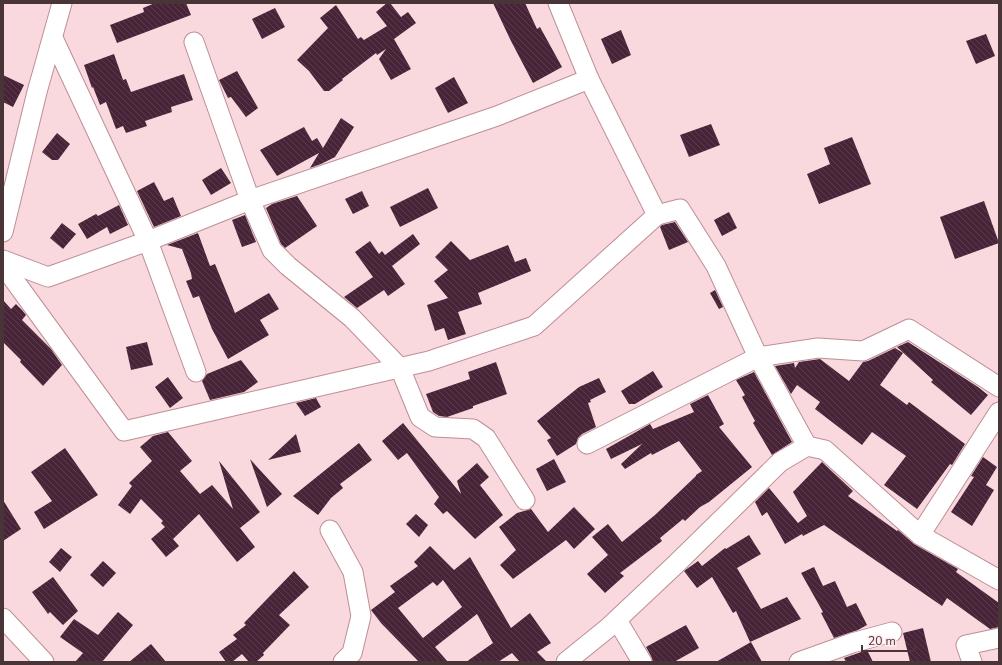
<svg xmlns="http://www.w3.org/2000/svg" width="1002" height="665" font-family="'Nunito Sans',sans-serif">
	<defs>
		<pattern id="building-back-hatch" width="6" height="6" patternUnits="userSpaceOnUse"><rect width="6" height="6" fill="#472437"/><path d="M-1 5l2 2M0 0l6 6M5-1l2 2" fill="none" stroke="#5a3c4c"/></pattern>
	</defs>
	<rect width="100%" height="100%" fill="#f9d9de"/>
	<g fill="url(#building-back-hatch)" fill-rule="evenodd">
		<polygon points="155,3 186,3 191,15 117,43 110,25 144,12 143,8"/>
		<polygon points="387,3 390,3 401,17 408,12 416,23 394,39 411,69 391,80 379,59 386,49 377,55 376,53 342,79 343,80 329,91 324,91 309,71 297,60 328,28 320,18 336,5 358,39 361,37 364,40 387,26 376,12"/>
		<polygon points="493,3 525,3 537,29 540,27 562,67 533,83 511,41"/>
		<polygon points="275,8 285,27 262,39 252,19"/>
		<polygon points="621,30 631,55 612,64 601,39"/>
		<polygon points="986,34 995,56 976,64 966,41"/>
		<polygon points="114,54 123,80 126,79 131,92 184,74 193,100 171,107 172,112 145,121 147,126 126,133 123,126 116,129 106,102 100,105 93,87 92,88 84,65"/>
		<polygon points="237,71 258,108 246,117 231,97 228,98 219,80"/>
		<polygon points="3,75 24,85 13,107 3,102"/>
		<polygon points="454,77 468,103 448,113 435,88"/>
		<polygon points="341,118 354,127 335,157 321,164 310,168 319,153 277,176 260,150 304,127 312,141 317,138 323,148"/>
		<polygon points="711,124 720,145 689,157 680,135"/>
		<polygon points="57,133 70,144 58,160 52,160 42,152"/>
		<polygon points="852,137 871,184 819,204 807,174 830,164 824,148"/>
		<polygon points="221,168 231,183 211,195 202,180"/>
		<polygon points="154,182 164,201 173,197 181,216 154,227 137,191"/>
		<polygon points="428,188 438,208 400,227 390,207"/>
		<polygon points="362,191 369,206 353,214 345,199"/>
		<polygon points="297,196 317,226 285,248 281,244 266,208 272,204"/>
		<polygon points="984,201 999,243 955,259 940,217"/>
		<polygon points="119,205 128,225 110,234 107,227 87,239 78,224 96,214 98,216"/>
		<polygon points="729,212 737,228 722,236 714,220"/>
		<polygon points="245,215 256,242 242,247 232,220"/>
		<polygon points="675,222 688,242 669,250 660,227 662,225"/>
		<polygon points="62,223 76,234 63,249 50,238"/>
		<polygon points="198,233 210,266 215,264 235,313 269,293 279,309 260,320 269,335 228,359 212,329 199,296 193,298 186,281 192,279 191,273 182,249 167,245"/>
		<polygon points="413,234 420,244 392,266 405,284 388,296 384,290 357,308 344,297 373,277 355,252 370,241 379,254 382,251 385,255"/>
		<polygon points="451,241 470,260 508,245 515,262 526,258 531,271 478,293 482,304 458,312 466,334 448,340 444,328 435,331 427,305 448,298 434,281 448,270 435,257"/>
		<polygon points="715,290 723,307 719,309 710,293"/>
		<polygon points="3,300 11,309 16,304 22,310 26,315 22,320 51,349 62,365 43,386 20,362 21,360 3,342"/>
		<polygon points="147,342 153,365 131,370 126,347"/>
		<polygon points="908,342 978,387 988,395 971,415 931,382 933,380 897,347"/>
		<polygon points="895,348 903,353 880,385 907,405 909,402 965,444 952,465 950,464 917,509 884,485 906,456 872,432 862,445 815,409 820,402 797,385 791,394 775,366 794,363 795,368 799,362 820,359 849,381 863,362 868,361"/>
		<polygon points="241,360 258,382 244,392 210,400 202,381 207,374"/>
		<polygon points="496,362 507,394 473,406 473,408 447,417 439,416 433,412 426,394 470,379 468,372"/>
		<polygon points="653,371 663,387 635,404 629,404 621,391"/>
		<polygon points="754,372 792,442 772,455 753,423 755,421 742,397 745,395 736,380"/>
		<polygon points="168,377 183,398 170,408 155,387"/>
		<polygon points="599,378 606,392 590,400 591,402 588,403 596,427 582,434 578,438 576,444 557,456 547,440 551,438 537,421 579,387"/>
		<polygon points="708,395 724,424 719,427 752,467 709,502 700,507 685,521 683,519 660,538 662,541 620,573 624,576 605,593 587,574 608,555 592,537 608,524 622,542 655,515 696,476 696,475 702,471 679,441 652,455 651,453 625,469 621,464 642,444 611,459 606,449 650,424 653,429 694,412 690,404"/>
		<polygon points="316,398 321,407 305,416 296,403"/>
		<polygon points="403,423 461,494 457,481 477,463 489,477 480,485 503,515 475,539 447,511 443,514 434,504 439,497 407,453 398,460 382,441"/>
		<polygon points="168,432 192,461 180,471 200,494 212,485 233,509 219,461 260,512 240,528 255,547 237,562 199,514 173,539 179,546 166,557 151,539 165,527 161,523 163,521 141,499 130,514 118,505 132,486 129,483 152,461 140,447 153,436"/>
		<polygon points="296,434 301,452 268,460"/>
		<polygon points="359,443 372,460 340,484 343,488 331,498 318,515 293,496"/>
		<polygon points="65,448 98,495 44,529 34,512 52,501 31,472"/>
		<polygon points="983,457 997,467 986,485 994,490 972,526 951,512 974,477 971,476"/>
		<polygon points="250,459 282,494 267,507"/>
		<polygon points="554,459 566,482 547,491 536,469"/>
		<polygon points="822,462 853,491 848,496 897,531 898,530 914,544 958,569 956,572 999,603 999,627 990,629 947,598 942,606 824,525 803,536 802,534 785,544 767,512 762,516 755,502 769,488 798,523 807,516 793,492"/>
		<polygon points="3,500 21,529 3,541"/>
		<polygon points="574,507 595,529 574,549 566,540 513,579 500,565 516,550 499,527 517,513 531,509 548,532"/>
		<polygon points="416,514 428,525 419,537 406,524"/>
		<polygon points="749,535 761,554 737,568 761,609 787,597 801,619 750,642 736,611 733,613 712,577 697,588 684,571 698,561 702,566 725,548 726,549"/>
		<path d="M 430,546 L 454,570 L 470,557 L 511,628 L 530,613 L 551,643 L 537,652 L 547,662 L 520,662 L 512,653 L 498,662 L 466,662 L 493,643 L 477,614 L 435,647 L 448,662 L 419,662 L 381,623 L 371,610 L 395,592 L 390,586 L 418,566 L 414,562 ZM 443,580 L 462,607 L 423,638 L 398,608 L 433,582 L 437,586 Z"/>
		<polygon points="61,548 72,557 60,572 49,562"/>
		<polygon points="103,561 116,573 103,587 90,575"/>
		<polygon points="814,567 823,586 835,581 847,607 856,603 867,625 858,630 834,638 821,613 823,612 801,573"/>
		<polygon points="294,571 309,587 279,615 290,625 263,653 264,655 256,662 249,662 242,654 232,662 226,662 219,652 237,639 233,635 246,625 244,623"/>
		<polygon points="53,577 78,611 63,625 50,612 48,614 32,592"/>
		<polygon points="118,612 133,625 102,662 75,662 83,653 60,637 74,619 98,635"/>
		<polygon points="686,625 699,648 674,662 653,662 651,656 646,647"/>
		<polygon points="923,628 931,662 910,662 903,633"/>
		<polygon points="751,642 762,662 716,662"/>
		<polygon points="151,644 166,662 129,662"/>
		<polygon points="867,650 873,662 846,662 844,658"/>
	</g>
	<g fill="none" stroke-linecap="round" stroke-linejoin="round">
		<g stroke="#be8e96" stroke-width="21">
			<g id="minor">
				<polyline points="558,3 589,79 657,215 680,209 716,266 758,357 818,348 863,351 909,329 999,387"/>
				<polyline points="53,38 148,241 196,372"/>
				<polyline points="194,42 250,200 272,250 288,266 352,318 400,368 420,417 435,427 473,429 486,438 525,500"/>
				<polyline points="3,232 37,92 62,3"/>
				<polyline points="3,260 48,277 148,241 250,200 497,116 589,79"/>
				<polyline points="3,265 124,431 429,361 534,326 657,215"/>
				<polyline points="587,444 758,357 807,446"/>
				<polyline points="330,530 353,572 361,616 352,653 343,662"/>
				<polyline points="920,535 999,412"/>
				<polyline points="3,618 44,662"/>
				<polyline points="617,620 642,662"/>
				<polyline points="566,662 608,628 675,565 780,462 807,446 825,450 920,535 999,580"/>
				<polyline points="799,662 852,643 892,632"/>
				<polyline points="972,662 966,645 999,638"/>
			</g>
		</g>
		<use href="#minor" stroke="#fff" stroke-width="19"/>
	</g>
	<rect width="1002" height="665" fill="none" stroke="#493538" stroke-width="8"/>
	<path d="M862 645v6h53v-6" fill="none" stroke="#493538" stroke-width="2"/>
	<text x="868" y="645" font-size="12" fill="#493538" stroke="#ffe9ed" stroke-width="3" paint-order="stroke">20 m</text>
</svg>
